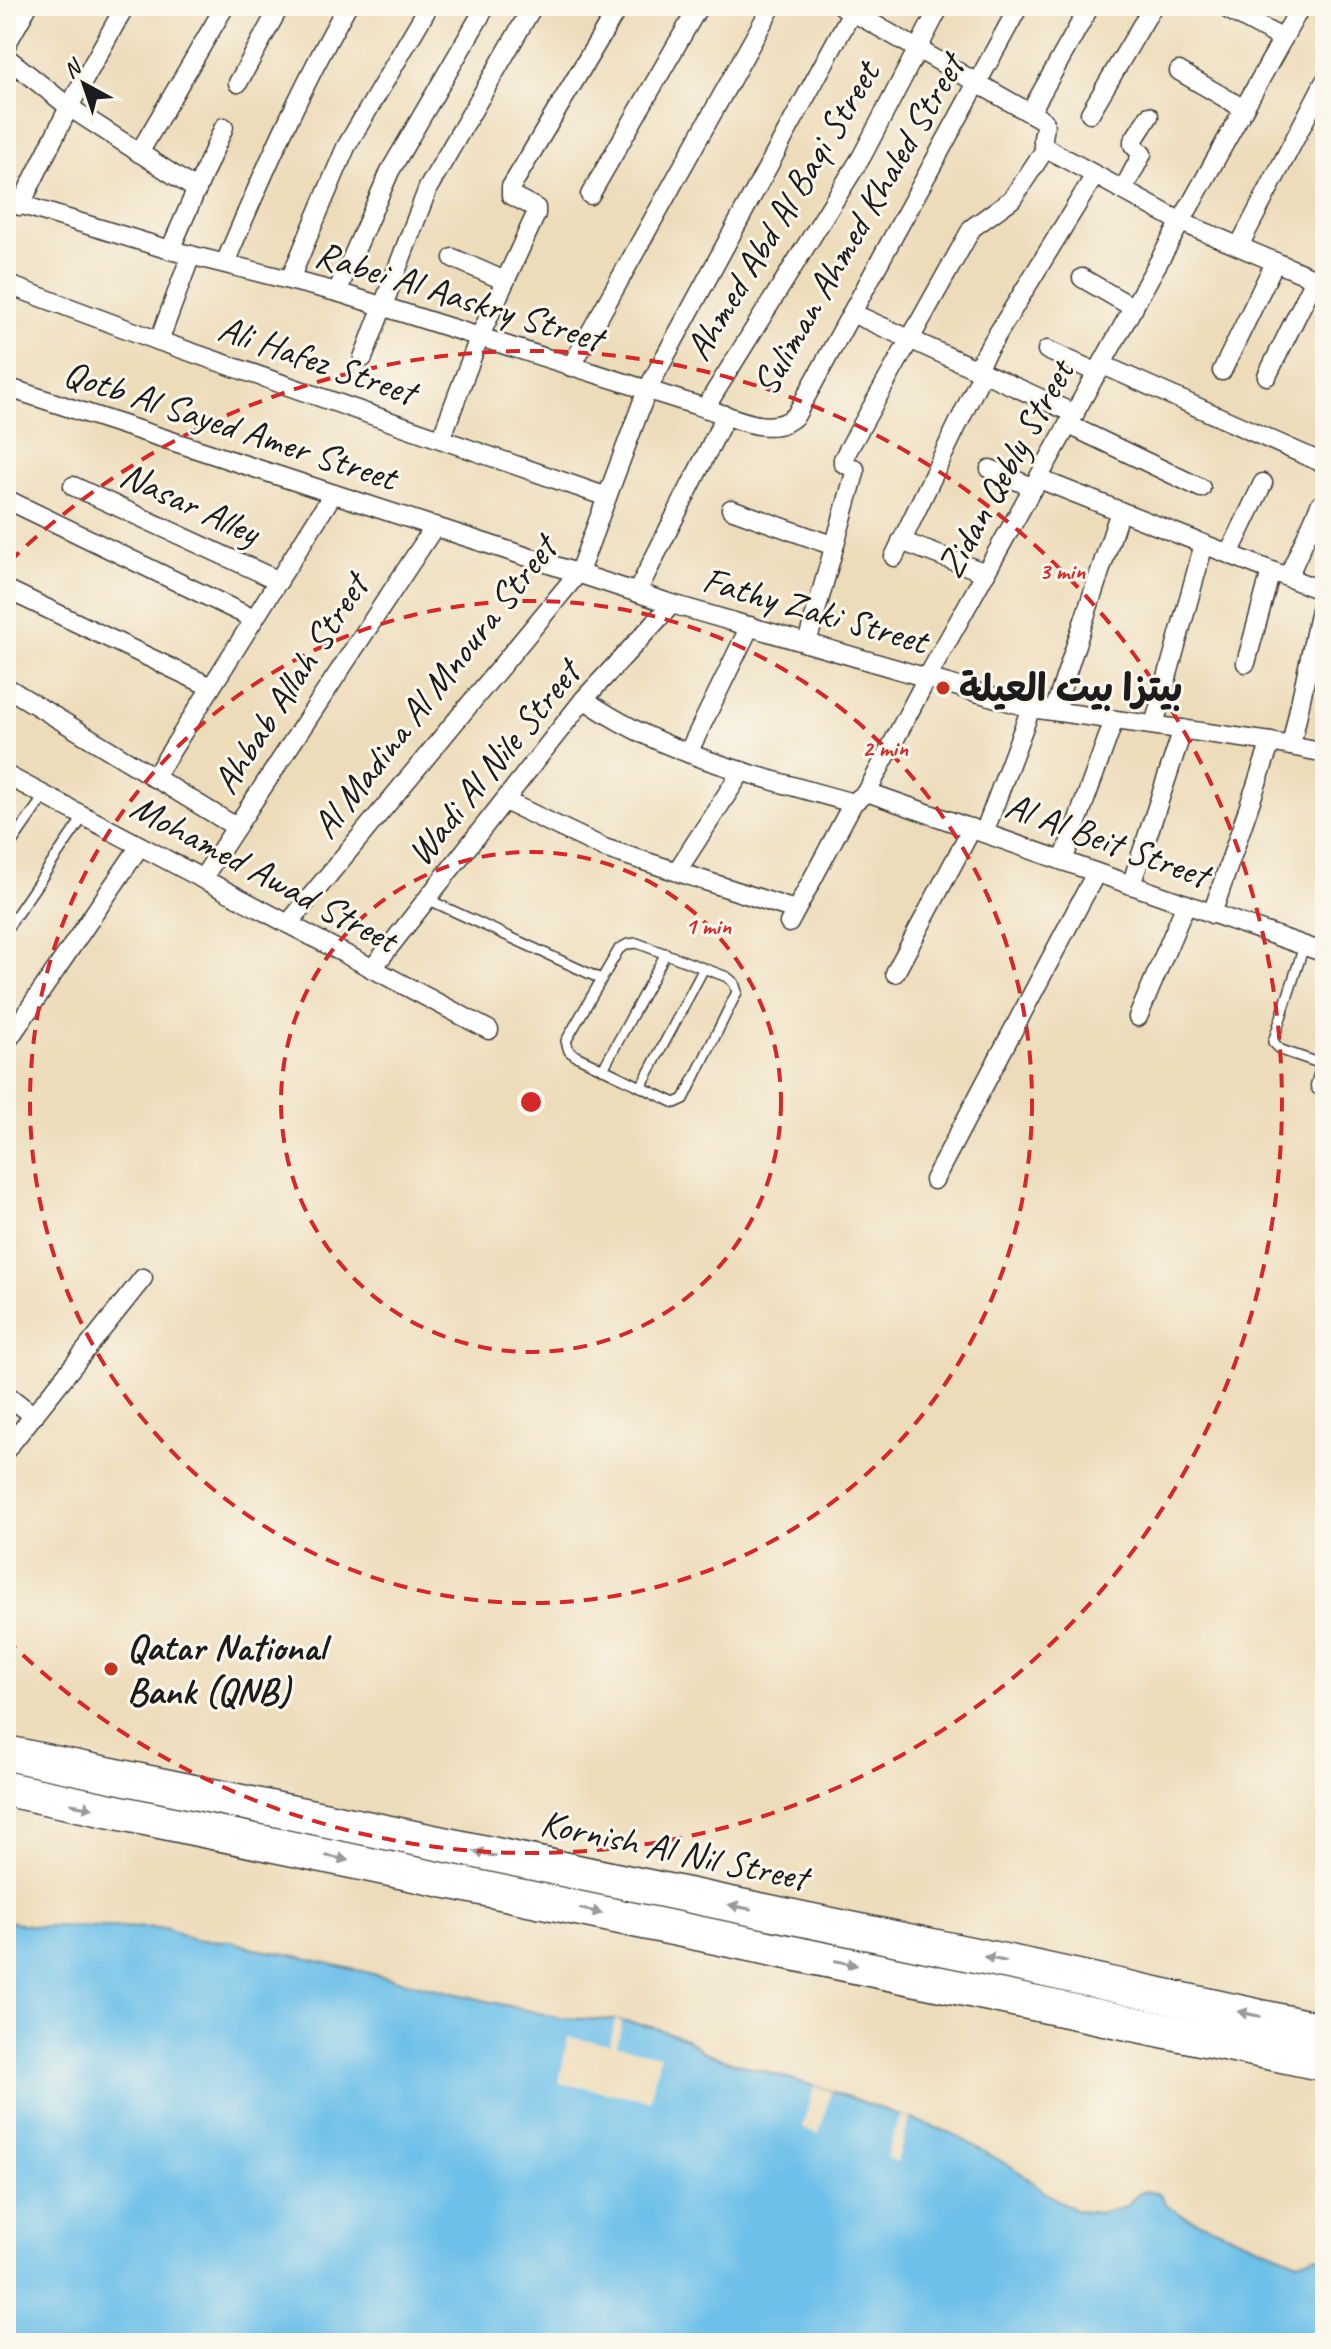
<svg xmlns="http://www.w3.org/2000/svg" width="1331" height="2349" font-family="Caveat,'Playpen Sans Arabic',sans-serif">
	<rect width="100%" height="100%" fill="#fbf7ec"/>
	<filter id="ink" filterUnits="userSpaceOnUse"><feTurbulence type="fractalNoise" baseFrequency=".0125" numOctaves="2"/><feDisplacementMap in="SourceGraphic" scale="16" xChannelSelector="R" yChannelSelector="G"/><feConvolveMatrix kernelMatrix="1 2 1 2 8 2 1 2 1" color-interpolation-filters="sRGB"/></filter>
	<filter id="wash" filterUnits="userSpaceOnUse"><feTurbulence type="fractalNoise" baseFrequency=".006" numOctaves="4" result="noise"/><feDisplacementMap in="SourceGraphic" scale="32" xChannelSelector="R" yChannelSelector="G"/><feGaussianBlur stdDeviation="1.8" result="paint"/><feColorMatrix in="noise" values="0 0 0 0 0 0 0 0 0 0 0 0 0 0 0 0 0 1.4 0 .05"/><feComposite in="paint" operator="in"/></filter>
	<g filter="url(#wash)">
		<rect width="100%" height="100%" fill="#eddcba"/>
		<polygon fill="#6dc0e9" stroke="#446e82" stroke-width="2" points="6,1921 34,1926 165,1928 195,1940 232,1941 254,1949 288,1954 560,2018 615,2020 653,2027 686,2039 704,2052 726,2060 831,2091 951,2133 1017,2170 1046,2193 1077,2211 1099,2213 1126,2206 1138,2194 1145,2191 1159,2194 1167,2205 1182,2215 1296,2261 1317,2256 1325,2258 1325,2343 6,2343"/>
		<g fill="#eddcba">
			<polygon points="615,2020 622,2021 617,2046 660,2055 650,2100 559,2083 568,2037 610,2045"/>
			<polygon points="815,2086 831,2091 819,2134 802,2128"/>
			<polygon points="901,2115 910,2118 897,2162 886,2158"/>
		</g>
	</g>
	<g filter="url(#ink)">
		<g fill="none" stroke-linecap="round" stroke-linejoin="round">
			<g stroke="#3b3934" stroke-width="12">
				<g id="lane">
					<polyline points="6,851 45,795"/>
					<polyline points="427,899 601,979"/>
					<polyline points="6,930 84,816"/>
					<polygon points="637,943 727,977 734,983 737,992 684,1099 675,1103 576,1056 569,1051 566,1041 619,949 628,944"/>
					<polyline points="1304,946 1273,1042 1281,1050 1325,1065"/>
					<polyline points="603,1069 666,953"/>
					<polyline points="641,1087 704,968"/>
					<polyline points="1318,2022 1325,1990"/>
				</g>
			</g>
			<g stroke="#3b3934" stroke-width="21">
				<g id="street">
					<path d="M 842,6 L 1044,121 C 1048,130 1038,140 1046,148 L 1181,222 L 1325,283"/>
					<polyline points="1229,10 1283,39"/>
					<polyline points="6,45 28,6"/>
					<polyline points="6,57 69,107 197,190"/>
					<polyline points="1179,71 1244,109"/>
					<polyline points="238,83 280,6"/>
					<polyline points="1030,113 1090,6"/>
					<polyline points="1090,113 1153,6"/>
					<polyline points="139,153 225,6"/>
					<polyline points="1123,190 1142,154 1133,145 1133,141 1149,116"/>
					<polyline points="590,195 699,6"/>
					<path d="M 6,200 L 170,250 L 337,292 L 705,408 C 733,417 773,439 796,415 L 1019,6"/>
					<polyline points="20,206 69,107 125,6"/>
					<polyline points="1239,246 1325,81"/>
					<polyline points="170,250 224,127"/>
					<polyline points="453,258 505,281"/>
					<path d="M 225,263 C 262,176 300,89 347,6"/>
					<polyline points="1082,278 1134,308"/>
					<polyline points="290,279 346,147 429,6"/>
					<polyline points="6,284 159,341 607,497"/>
					<polyline points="337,292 390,171 486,6"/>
					<polyline points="852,313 1075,414"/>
					<polyline points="159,341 191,255"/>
					<polyline points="1047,350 1098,373"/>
					<polyline points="363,358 428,188 533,6"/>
					<polyline points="1103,365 1325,464"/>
					<polyline points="571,367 772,6"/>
					<polyline points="976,369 1095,175"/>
					<polyline points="1222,371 1275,262"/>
					<polyline points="1267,376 1315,279"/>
					<polyline points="6,387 672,604 1031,708 1271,742 1325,753"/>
					<polyline points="705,408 862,156 940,6"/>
					<polyline points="1069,425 1201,488"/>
					<polyline points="441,439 479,338 536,214 536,208 511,195 511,187 619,6"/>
					<polyline points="990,469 1034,488"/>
					<polyline points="1039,479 1325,592"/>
					<polyline points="73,486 279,581"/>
					<polyline points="6,499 254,619"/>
					<polyline points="731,509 834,546"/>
					<polyline points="901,541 986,573"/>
					<polyline points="1229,554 1263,483"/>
					<polyline points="894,557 983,372"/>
					<polyline points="1288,577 1320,505"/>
					<polyline points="6,589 211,687"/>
					<polyline points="637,592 726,415"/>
					<polyline points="807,643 855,473 855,469 843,463 843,459 972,228 1012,199 1046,148"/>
					<polyline points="1246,663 1271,571"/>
					<polyline points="6,687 236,827"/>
					<path d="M 584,699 C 662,755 761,777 853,803"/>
					<polyline points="1054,711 1120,511"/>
					<polyline points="1154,725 1204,544"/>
					<polyline points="1291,746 1324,591"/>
					<polyline points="688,753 750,626"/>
					<polyline points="6,775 489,1030"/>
					<polyline points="154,778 333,494"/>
					<polyline points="867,792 1325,953"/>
					<polyline points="505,801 604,848 795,910"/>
					<polyline points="984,833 1031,708"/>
					<polyline points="1063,861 1114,720"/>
					<polyline points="677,871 742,771"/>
					<polyline points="202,879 435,526"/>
					<polyline points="1131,885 1183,729"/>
					<polyline points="1212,914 1271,742"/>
					<polyline points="789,923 853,803 867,792 927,678 1301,6"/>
					<polyline points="288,924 579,572 647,390 855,6"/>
					<polyline points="372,969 584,699 672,604"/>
					<polyline points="895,973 972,828"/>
					<polyline points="1138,1017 1186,904"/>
					<polyline points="6,1043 140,846"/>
					<polyline points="1320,1086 1325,1068"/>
					<polyline points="934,1180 1096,873"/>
					<polyline points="6,1394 34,1416"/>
					<polyline points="6,1450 143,1278"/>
				</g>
			</g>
			<g stroke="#3b3934" stroke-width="37">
				<g id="highway">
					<polyline points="6,1753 1023,1965 1325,2031"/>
					<polyline points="6,1789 1325,2064"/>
				</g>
			</g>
			<use href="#lane" stroke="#fff" stroke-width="9"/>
			<use href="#street" stroke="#fff" stroke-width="18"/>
			<use href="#highway" stroke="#fff" stroke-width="34"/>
		</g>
		<defs><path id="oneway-solid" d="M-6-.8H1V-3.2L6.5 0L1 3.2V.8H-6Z" transform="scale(2)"/></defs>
		<g fill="#999">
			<use href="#oneway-solid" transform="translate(82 1806) rotate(11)"/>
			<use href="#oneway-solid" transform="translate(485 1854) rotate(-168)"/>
			<use href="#oneway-solid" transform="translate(337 1858) rotate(12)"/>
			<use href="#oneway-solid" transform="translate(740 1907) rotate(-168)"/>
			<use href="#oneway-solid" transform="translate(591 1911) rotate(12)"/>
			<use href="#oneway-solid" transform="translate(995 1959) rotate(-168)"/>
			<use href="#oneway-solid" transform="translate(846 1963) rotate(12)"/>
			<use href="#oneway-solid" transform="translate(1249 2014) rotate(-168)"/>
		</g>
	</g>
	<g fill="none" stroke="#d62828" stroke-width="4" stroke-dasharray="14 10">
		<circle cx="531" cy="1102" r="250"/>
		<circle cx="531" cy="1102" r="501"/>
		<path d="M9 562A751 751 0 1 1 9 1642"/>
	</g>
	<g fill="#c8321e" stroke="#fbf7ec" stroke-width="3">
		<circle cx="943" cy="688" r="8"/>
		<circle cx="111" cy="1669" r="8"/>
	</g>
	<g text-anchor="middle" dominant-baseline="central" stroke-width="6" stroke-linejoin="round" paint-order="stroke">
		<g font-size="38" fill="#1c1c1c" stroke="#fbf7ec">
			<text transform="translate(782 211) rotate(-59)">Ahmed Abd Al Baqi Street</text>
			<text transform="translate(858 225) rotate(-60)">Suliman Ahmed Khaled Street</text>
			<text transform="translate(459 296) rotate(17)">Rabei Al Aaskry Street</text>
			<text transform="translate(317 360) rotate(19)">Ali Hafez Street</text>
			<text transform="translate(230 425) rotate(18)">Qotb Al Sayed Amer Street</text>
			<text transform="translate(1005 469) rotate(-61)">Zidan Qebly Street</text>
			<text transform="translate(190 503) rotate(25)">Nasar Alley</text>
			<text transform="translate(815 610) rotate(16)">Fathy Zaki Street</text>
			<text transform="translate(290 684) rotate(-57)">Ahbab Allah Street</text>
			<text transform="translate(434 687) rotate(-52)">Al Madina Al Mnoura Street</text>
			<text transform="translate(493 763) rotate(-51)">Wadi Al Nile Street</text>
			<text transform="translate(1107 840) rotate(20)">Al Al Beit Street</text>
			<text transform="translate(264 873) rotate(28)">Mohamed Awad Street</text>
			<text transform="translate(674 1850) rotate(12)">Kornish Al Nil Street</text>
		</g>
		<g font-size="38" font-weight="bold" fill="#1c1c1c" stroke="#fbf7ec" text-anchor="start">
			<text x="959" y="688">بيتزا بيت العيلة</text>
			<text x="127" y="1647">Qatar National<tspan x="127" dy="44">Bank (QNB)</tspan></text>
		</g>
	</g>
	<circle cx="531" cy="1102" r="12" fill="#d62828" stroke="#fbf7ec" stroke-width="4"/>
	<g font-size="24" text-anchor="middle" font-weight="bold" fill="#d62828" stroke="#fbf7ec" stroke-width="6" stroke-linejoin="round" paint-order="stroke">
		<text x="1062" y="579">3 min</text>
		<text x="885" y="756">2 min</text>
		<text x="708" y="934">1 min</text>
	</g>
	<rect width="1331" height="2349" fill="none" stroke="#fbf7ec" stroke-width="32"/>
	<g transform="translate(84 84) rotate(320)" stroke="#fbf7ec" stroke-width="6" paint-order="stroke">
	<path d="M0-6L14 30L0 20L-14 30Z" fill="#1c1c1c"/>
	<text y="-12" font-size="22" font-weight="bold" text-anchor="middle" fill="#1c1c1c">N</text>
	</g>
</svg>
